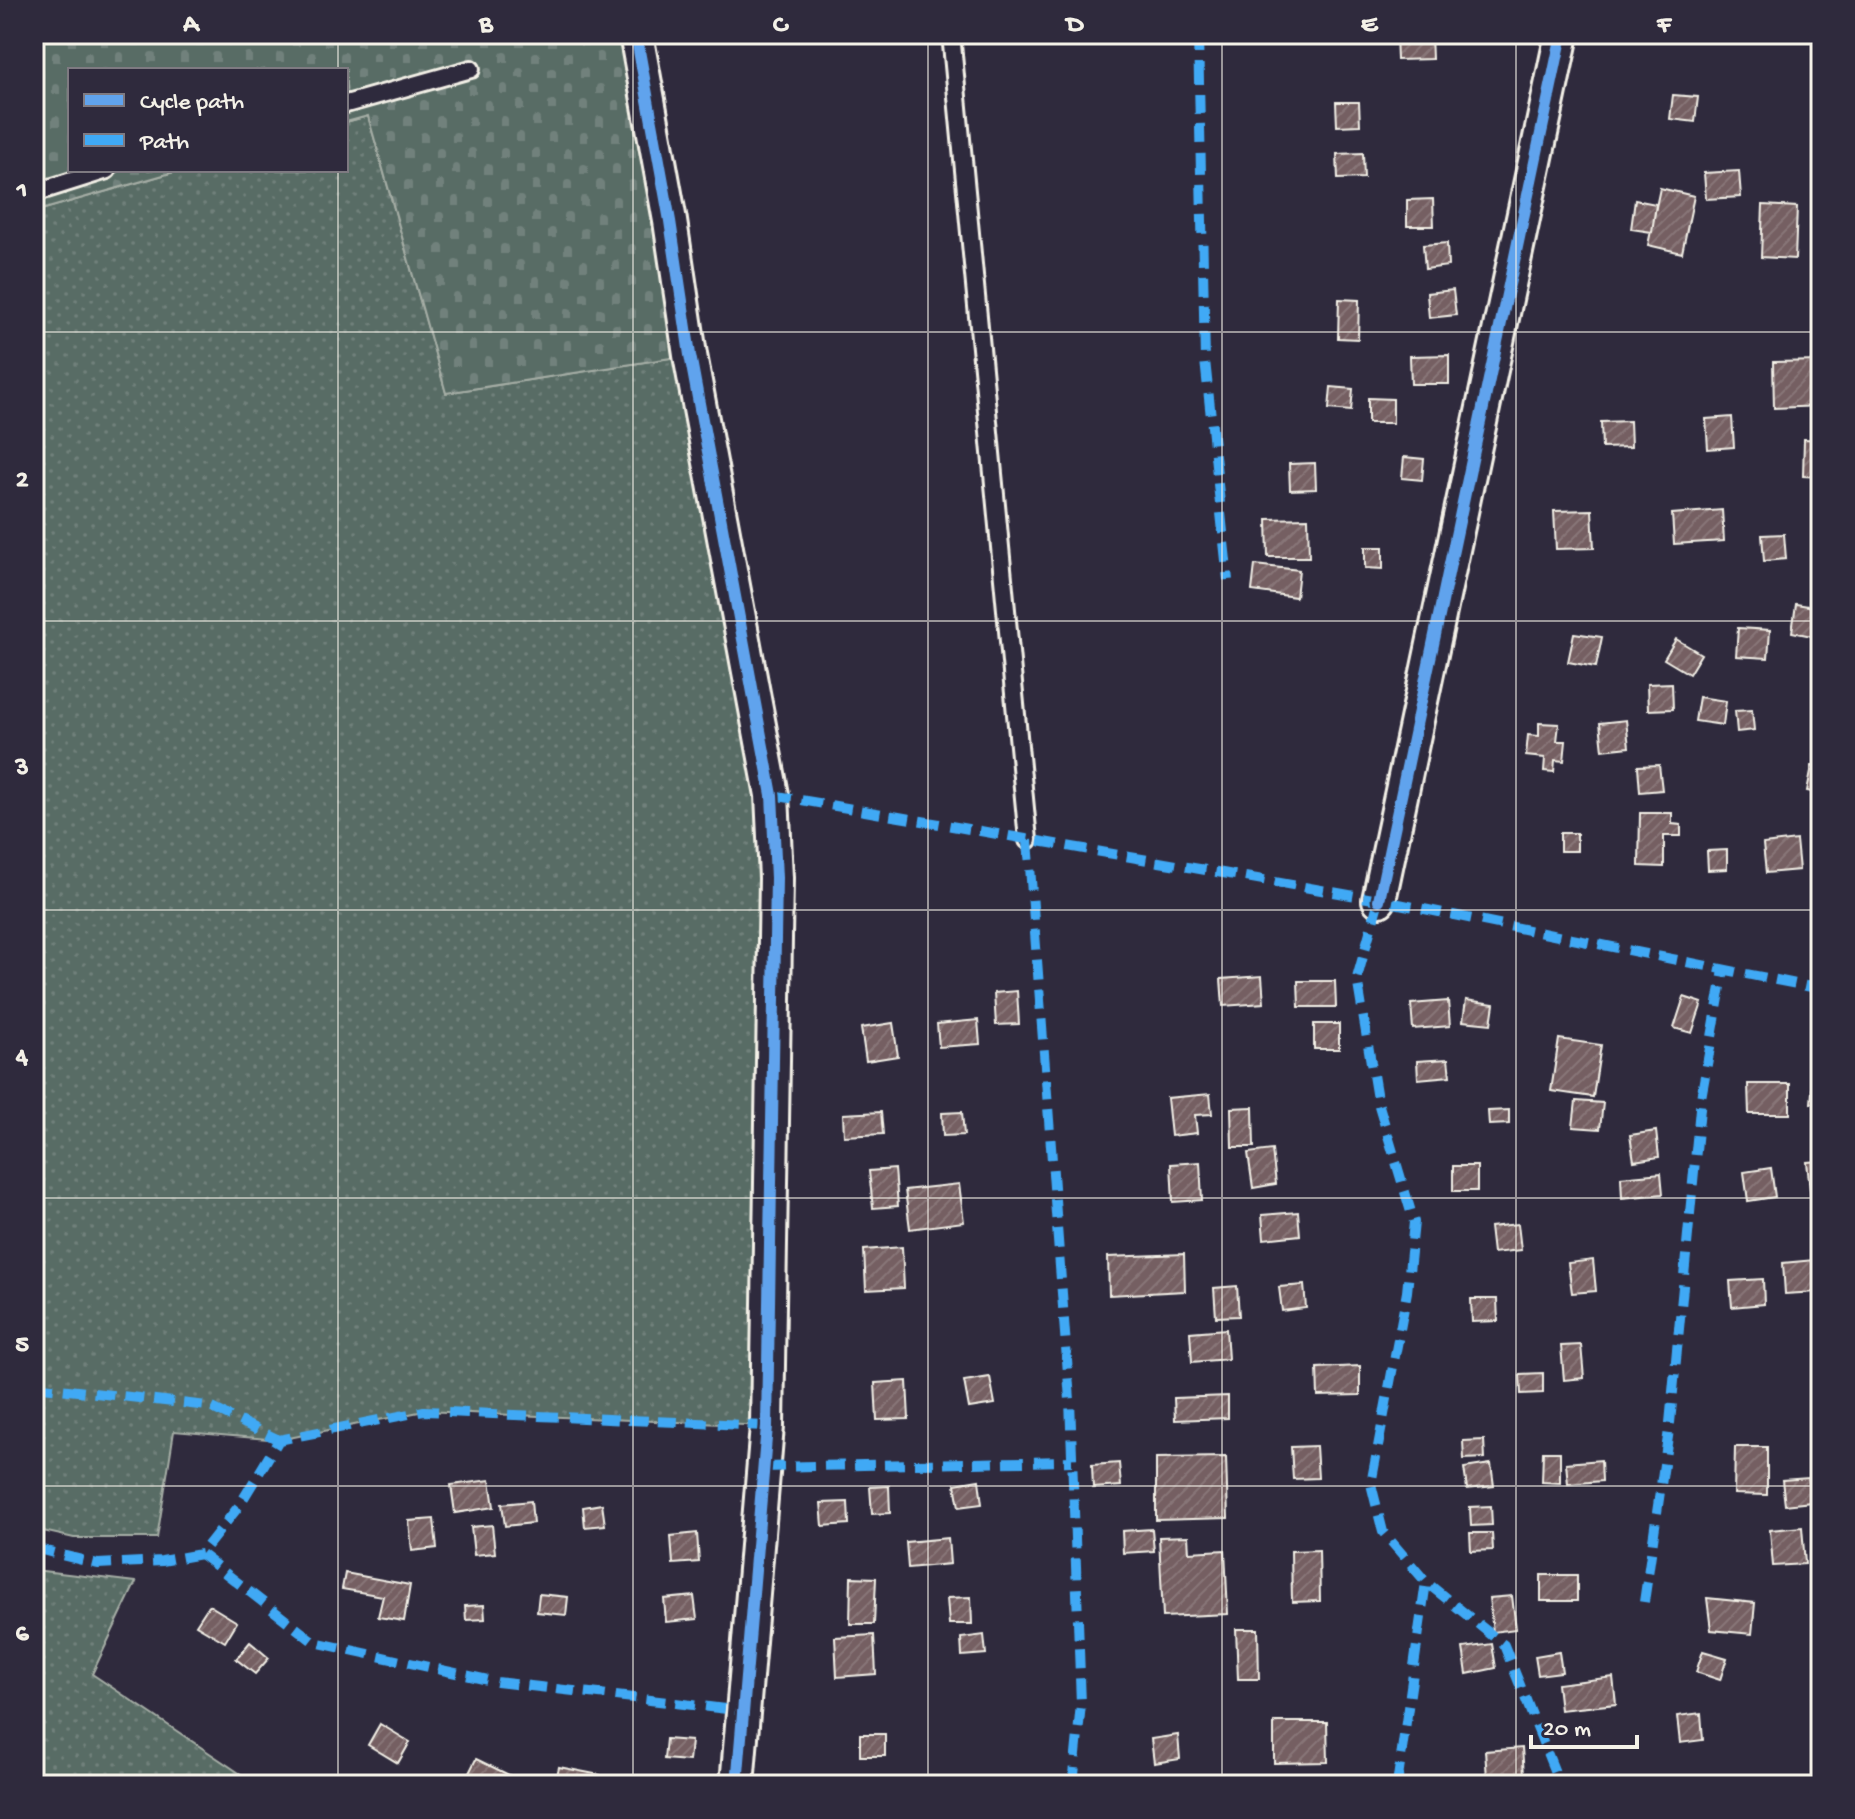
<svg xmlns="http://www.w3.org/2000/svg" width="1855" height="1819" font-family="'Gochi Hand',sans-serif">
	<defs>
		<pattern id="grass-dots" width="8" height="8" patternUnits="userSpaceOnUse" patternTransform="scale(2)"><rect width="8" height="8" fill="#586c65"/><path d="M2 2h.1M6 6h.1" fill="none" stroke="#71817b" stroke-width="1.8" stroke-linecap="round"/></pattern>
		<pattern id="cemetery-stones" width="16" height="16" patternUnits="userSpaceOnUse" patternTransform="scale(2)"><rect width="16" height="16" fill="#586c65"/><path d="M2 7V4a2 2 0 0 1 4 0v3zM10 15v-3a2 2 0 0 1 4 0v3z" fill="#71817b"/></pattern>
		<pattern id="building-hatch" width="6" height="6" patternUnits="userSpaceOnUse" patternTransform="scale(2)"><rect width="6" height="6" fill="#745e62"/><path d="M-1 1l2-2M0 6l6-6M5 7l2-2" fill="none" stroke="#887678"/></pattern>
	</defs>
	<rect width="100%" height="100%" fill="#2f2a3d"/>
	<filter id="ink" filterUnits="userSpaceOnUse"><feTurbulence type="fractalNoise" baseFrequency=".0125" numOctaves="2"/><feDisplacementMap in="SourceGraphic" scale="16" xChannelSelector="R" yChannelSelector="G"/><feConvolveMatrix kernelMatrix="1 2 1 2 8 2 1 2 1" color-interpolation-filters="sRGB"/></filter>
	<g filter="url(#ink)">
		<g fill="url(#grass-dots)" stroke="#a6aea6" stroke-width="2">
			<polygon points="368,116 446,393 690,355 772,795 767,1426 424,1411 279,1440 174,1431 157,1538 74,1538 34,1529 34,212 181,170 346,170 346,122"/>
			<polygon points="34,1570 136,1582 92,1674 257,1785 34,1785"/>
		</g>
		<polygon fill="url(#cemetery-stones)" stroke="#a6aea6" stroke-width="2" points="34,34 636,34 690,355 446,393 368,116 346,122 346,70 70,70 70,170 181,170 34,212"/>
		<g fill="url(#building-hatch)" stroke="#f4f1e8" stroke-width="2">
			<polygon points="1396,34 1431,34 1432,59 1397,60"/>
			<polygon points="1670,34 1724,34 1724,40 1669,38"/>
			<polygon points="1673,95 1698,97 1695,122 1670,119"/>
			<polygon points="1336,102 1359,102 1360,125 1337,126"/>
			<polygon points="1363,153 1364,178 1338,179 1337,154"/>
			<polygon points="1739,171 1741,197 1706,199 1704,173"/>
			<polygon points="1660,188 1694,196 1682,253 1648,245"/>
			<polygon points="1433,199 1434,226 1407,226 1407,200"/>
			<polygon points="1635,200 1656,204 1652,232 1631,229"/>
			<polygon points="1763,205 1797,207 1795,259 1761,257"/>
			<polygon points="1447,243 1448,266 1425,269 1423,245"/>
			<polygon points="1453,290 1456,315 1429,318 1427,293"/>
			<polygon points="1339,299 1359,300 1358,339 1338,338"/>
			<polygon points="1449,355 1449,384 1411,384 1410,356"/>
			<polygon points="1821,361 1821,406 1774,408 1773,362"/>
			<polygon points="1331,387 1353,389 1351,411 1329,409"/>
			<polygon points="1368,398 1393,399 1393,423 1368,423"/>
			<polygon points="1732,417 1734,447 1708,449 1706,419"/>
			<polygon points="1630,421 1631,447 1602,448 1601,422"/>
			<polygon points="1804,439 1821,440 1821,477 1803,476"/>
			<polygon points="1404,457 1424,459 1422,480 1402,478"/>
			<polygon points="1315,463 1316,489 1290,490 1289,464"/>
			<polygon points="1592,510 1594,548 1556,549 1554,511"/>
			<polygon points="1722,510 1724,541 1674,544 1672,514"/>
			<polygon points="1308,518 1309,557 1268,557 1267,519"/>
			<polygon points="1784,534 1786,559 1764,561 1762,535"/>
			<polygon points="1365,547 1383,547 1383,569 1365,568"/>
			<polygon points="1255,565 1299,570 1296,597 1252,591"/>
			<polygon points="1796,604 1821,608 1817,637 1792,632"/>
			<polygon points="1738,628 1770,630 1768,658 1736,656"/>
			<polygon points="1574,633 1602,637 1596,667 1568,662"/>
			<polygon points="1676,639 1701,654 1689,674 1664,659"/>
			<polygon points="1672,683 1673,709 1648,710 1647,684"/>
			<polygon points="1699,697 1726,701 1723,725 1695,721"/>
			<polygon points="1752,710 1754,730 1737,732 1735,711"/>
			<polygon points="1626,720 1629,747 1603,750 1600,723"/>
			<polygon points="1539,723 1559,724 1557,741 1566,741 1564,761 1555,760 1554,772 1544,771 1545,758 1526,756 1528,735 1539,736"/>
			<polygon points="1659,765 1662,790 1640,792 1638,766"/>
			<polygon points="1812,766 1821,767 1821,794 1807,791"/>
			<polygon points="1640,813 1672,813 1672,824 1681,825 1681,836 1664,836 1664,867 1639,866"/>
			<rect x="1560" y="833" width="17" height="18"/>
			<polygon points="1796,840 1799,870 1766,873 1763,844"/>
			<polygon points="1727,850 1727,869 1708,870 1707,851"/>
			<polygon points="1262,976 1264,1003 1223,1006 1221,979"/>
			<polygon points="1298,981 1335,981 1336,1007 1299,1007"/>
			<polygon points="1017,991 1019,1024 996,1025 994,993"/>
			<polygon points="1684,997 1702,1003 1692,1033 1674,1028"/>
			<polygon points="1466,1000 1494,1004 1491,1024 1463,1021"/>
			<polygon points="1448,1001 1450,1026 1413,1029 1411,1004"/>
			<polygon points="978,1020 980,1044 939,1047 937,1024"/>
			<polygon points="893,1023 898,1056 866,1061 861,1028"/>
			<rect x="1314" y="1024" width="25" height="25"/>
			<polygon points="1559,1039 1601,1045 1593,1097 1551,1091"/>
			<polygon points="1448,1059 1450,1076 1418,1079 1417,1061"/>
			<polygon points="1813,1080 1821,1080 1821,1104 1811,1103"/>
			<polygon points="1748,1084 1790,1084 1790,1114 1749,1114"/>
			<polygon points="1210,1094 1212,1114 1195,1115 1197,1133 1171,1136 1167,1098"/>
			<polygon points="1576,1101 1603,1103 1600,1129 1573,1127"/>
			<polygon points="1253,1107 1254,1147 1232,1147 1231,1108"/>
			<polygon points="1509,1110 1509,1124 1489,1125 1488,1111"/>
			<polygon points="881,1112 883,1134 844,1136 843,1114"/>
			<polygon points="962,1112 964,1135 943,1136 942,1113"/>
			<polygon points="1656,1131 1659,1157 1634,1161 1630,1135"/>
			<polygon points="1272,1150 1276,1184 1253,1188 1248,1153"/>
			<polygon points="1821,1161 1821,1199 1811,1200 1807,1162"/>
			<polygon points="1200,1162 1202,1200 1173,1202 1171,1164"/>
			<rect x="1453" y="1166" width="24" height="25"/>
			<polygon points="1771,1168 1775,1197 1748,1201 1744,1172"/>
			<polygon points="895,1169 898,1206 873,1208 869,1171"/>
			<polygon points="1661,1173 1663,1194 1622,1198 1621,1177"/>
			<polygon points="959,1184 964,1222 910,1229 905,1190"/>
			<polygon points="1298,1212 1300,1235 1264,1239 1262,1215"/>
			<polygon points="1518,1224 1521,1250 1493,1253 1490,1227"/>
			<polygon points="902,1247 904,1288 866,1290 864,1250"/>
			<polygon points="1184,1254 1185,1291 1109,1295 1108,1257"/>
			<polygon points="1593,1260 1596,1291 1572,1293 1568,1263"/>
			<polygon points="1814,1260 1817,1292 1785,1294 1783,1263"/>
			<polygon points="1763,1279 1764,1304 1732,1307 1730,1281"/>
			<polygon points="1304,1285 1306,1308 1282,1311 1279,1287"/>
			<polygon points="1237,1286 1239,1316 1216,1317 1214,1288"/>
			<polygon points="1471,1299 1497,1299 1498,1321 1472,1322"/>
			<polygon points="1226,1329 1228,1359 1192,1362 1190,1332"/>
			<polygon points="1581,1345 1584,1378 1564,1380 1561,1346"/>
			<polygon points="1360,1366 1360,1395 1318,1396 1317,1368"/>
			<polygon points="1543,1373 1543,1393 1521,1394 1520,1374"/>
			<polygon points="990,1377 995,1404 969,1408 964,1381"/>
			<polygon points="907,1381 909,1419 877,1420 875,1383"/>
			<polygon points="1228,1396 1228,1418 1175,1420 1174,1398"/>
			<polygon points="1484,1440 1485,1458 1464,1459 1463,1441"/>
			<polygon points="1316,1446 1318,1478 1293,1479 1291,1447"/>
			<polygon points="1735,1447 1767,1447 1767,1495 1734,1494"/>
			<polygon points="1543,1452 1560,1452 1560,1483 1542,1482"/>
			<polygon points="1226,1457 1228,1518 1156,1520 1156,1458"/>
			<polygon points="1601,1460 1602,1481 1568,1484 1566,1463"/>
			<polygon points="1119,1463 1121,1486 1093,1488 1092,1465"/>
			<polygon points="1491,1464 1494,1486 1467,1489 1464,1468"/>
			<polygon points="1809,1478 1811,1502 1785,1505 1782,1480"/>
			<polygon points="490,1480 494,1507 455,1513 451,1485"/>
			<polygon points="979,1480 982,1504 959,1507 955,1484"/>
			<polygon points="889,1486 890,1513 872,1514 870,1487"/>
			<polygon points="531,1501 533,1523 505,1526 502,1504"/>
			<polygon points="848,1502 849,1524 823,1526 821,1503"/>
			<polygon points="602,1504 605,1525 585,1527 583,1507"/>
			<polygon points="1491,1506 1492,1525 1471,1526 1470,1507"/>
			<polygon points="434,1519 437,1548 412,1551 409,1521"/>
			<polygon points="492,1525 495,1553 474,1555 471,1527"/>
			<polygon points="1802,1527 1805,1564 1773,1566 1770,1530"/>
			<polygon points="1152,1529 1154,1551 1123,1553 1122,1531"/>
			<polygon points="697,1533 699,1562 673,1564 671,1536"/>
			<polygon points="1470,1533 1492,1533 1493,1550 1471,1551"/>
			<polygon points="1188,1536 1189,1552 1225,1550 1228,1614 1163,1617 1159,1537"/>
			<polygon points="948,1538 950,1564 908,1568 906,1542"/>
			<polygon points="1319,1550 1320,1601 1292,1602 1291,1551"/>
			<polygon points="345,1573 410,1585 404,1621 378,1617 383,1596 342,1589"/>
			<rect x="1541" y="1575" width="36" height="26"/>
			<polygon points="851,1577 876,1578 874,1624 850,1624"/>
			<polygon points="539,1594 568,1597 566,1615 537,1612"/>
			<polygon points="694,1596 697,1619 666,1622 664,1599"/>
			<polygon points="1512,1596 1516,1629 1493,1632 1489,1598"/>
			<polygon points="971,1597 972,1624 949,1624 947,1598"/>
			<polygon points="1707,1598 1755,1603 1752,1634 1711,1630"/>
			<polygon points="209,1605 237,1622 225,1642 196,1625"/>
			<polygon points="484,1605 485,1619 466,1620 465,1606"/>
			<polygon points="1236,1629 1258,1629 1259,1679 1238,1679"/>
			<polygon points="874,1635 876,1674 837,1677 835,1637"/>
			<polygon points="984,1635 986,1654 962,1656 961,1638"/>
			<polygon points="250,1642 269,1658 255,1674 236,1659"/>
			<polygon points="1492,1644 1496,1668 1467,1674 1463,1648"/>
			<polygon points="1703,1651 1727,1658 1720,1680 1696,1672"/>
			<polygon points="1559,1652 1562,1672 1538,1675 1535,1656"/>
			<polygon points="1613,1677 1616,1704 1560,1710 1557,1684"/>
			<polygon points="1701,1713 1703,1740 1680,1743 1677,1716"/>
			<polygon points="1274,1722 1327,1722 1328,1762 1274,1763"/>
			<polygon points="380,1724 410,1742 398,1763 368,1745"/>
			<rect x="860" y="1734" width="25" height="22"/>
			<polygon points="1178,1735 1180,1759 1154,1763 1151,1739"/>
			<polygon points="666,1739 691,1741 689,1761 664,1759"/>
			<polygon points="1522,1748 1524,1774 1487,1777 1485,1751"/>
			<polygon points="476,1759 509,1775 505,1785 463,1785"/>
			<polygon points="559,1767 600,1775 598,1785 555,1785"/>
			<polygon points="837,1779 838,1785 816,1785 816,1781"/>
		</g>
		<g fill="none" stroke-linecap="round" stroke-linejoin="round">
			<g stroke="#f4f1e8" stroke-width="22">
				<g id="lane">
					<polyline points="951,34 1028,840"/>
					<polyline points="346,104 471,69"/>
					<polyline points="34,193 107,170"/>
				</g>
			</g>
			<g stroke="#f4f1e8" stroke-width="38">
				<g id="street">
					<polyline points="636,34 670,221 690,355 772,795 776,878 767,1426 737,1785"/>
					<polyline points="1379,900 1562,34"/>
				</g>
			</g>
			<use href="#lane" stroke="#2f2a3d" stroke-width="16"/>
			<use href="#street" stroke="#2f2a3d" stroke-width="32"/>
			<g stroke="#3fa9f5" stroke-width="10" stroke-dasharray="20 10" stroke-linecap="butt">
				<polyline points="1198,34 1205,360 1228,580"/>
				<polyline points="772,795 1379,900 1821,989"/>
				<polyline points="1028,840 1070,1400 1081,1704 1073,1785"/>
				<polyline points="1379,900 1357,978 1377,1099 1414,1222 1407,1292 1371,1484 1383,1532 1426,1582 1504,1645 1556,1775"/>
				<polyline points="34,1386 208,1406 279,1440"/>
				<polyline points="764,1467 1072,1461"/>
				<polyline points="34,1548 98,1564 162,1561 201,1554 239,1506 279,1440 424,1411 767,1426"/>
				<polyline points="201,1554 314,1642 497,1682 743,1711"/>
				<polyline points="1644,1602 1670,1423 1701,1098 1724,970"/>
				<polyline points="1397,1785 1426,1582"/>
			</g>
			<g stroke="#2f2a3d" stroke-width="17">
				<g id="cycleway">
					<polyline points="636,34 670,221 690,355 772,795 776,878 767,1426 737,1785"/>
					<polyline points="1379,900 1562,34"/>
				</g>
			</g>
			<use href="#cycleway" stroke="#60a3ed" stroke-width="12"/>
		</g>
	</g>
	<path fill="none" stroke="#f4f1e8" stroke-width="2" stroke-opacity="0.55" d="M 338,34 L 338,70M 633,34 L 633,1785M 928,34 L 928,1785M 1222,34 L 1222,1785M 1516,34 L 1516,1785M 338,170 L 338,1785M 34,332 L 1821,332M 34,621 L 1821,621M 34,910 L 1821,910M 34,1198 L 1821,1198M 34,1486 L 1821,1486"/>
	<rect width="1855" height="1819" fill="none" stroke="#2f2a3d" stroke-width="88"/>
	<rect x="68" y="68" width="280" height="104" fill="#2f2a3d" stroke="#7e7a81" stroke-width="2"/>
	<rect x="84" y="94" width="40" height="12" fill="#60a3ed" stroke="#7e7a81" stroke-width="2"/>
	<text x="140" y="108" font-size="24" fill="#f4f1e8">Cycle path</text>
	<rect x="84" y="134" width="40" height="12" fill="#3fa9f5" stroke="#7e7a81" stroke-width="2"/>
	<text x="140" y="148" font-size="24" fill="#f4f1e8">Path</text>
	<path d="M1531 1735v12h106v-12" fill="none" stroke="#f4f1e8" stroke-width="4"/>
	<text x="1543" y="1735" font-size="24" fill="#f4f1e8" stroke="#2f2a3d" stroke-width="6" paint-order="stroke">20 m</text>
	<rect x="44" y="44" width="1767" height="1731" fill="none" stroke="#f4f1e8" stroke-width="3"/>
	<g font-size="26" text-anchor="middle" font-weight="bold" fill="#f4f1e8">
		<text x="191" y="31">A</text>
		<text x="486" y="31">B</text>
		<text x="780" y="31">C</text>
		<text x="1075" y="31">D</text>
		<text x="1369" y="31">E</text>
		<text x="1664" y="31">F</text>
		<text x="22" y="197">1</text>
		<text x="22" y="486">2</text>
		<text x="22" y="774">3</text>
		<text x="22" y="1063">4</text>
		<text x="22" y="1351">5</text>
		<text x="22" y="1640">6</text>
	</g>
</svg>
